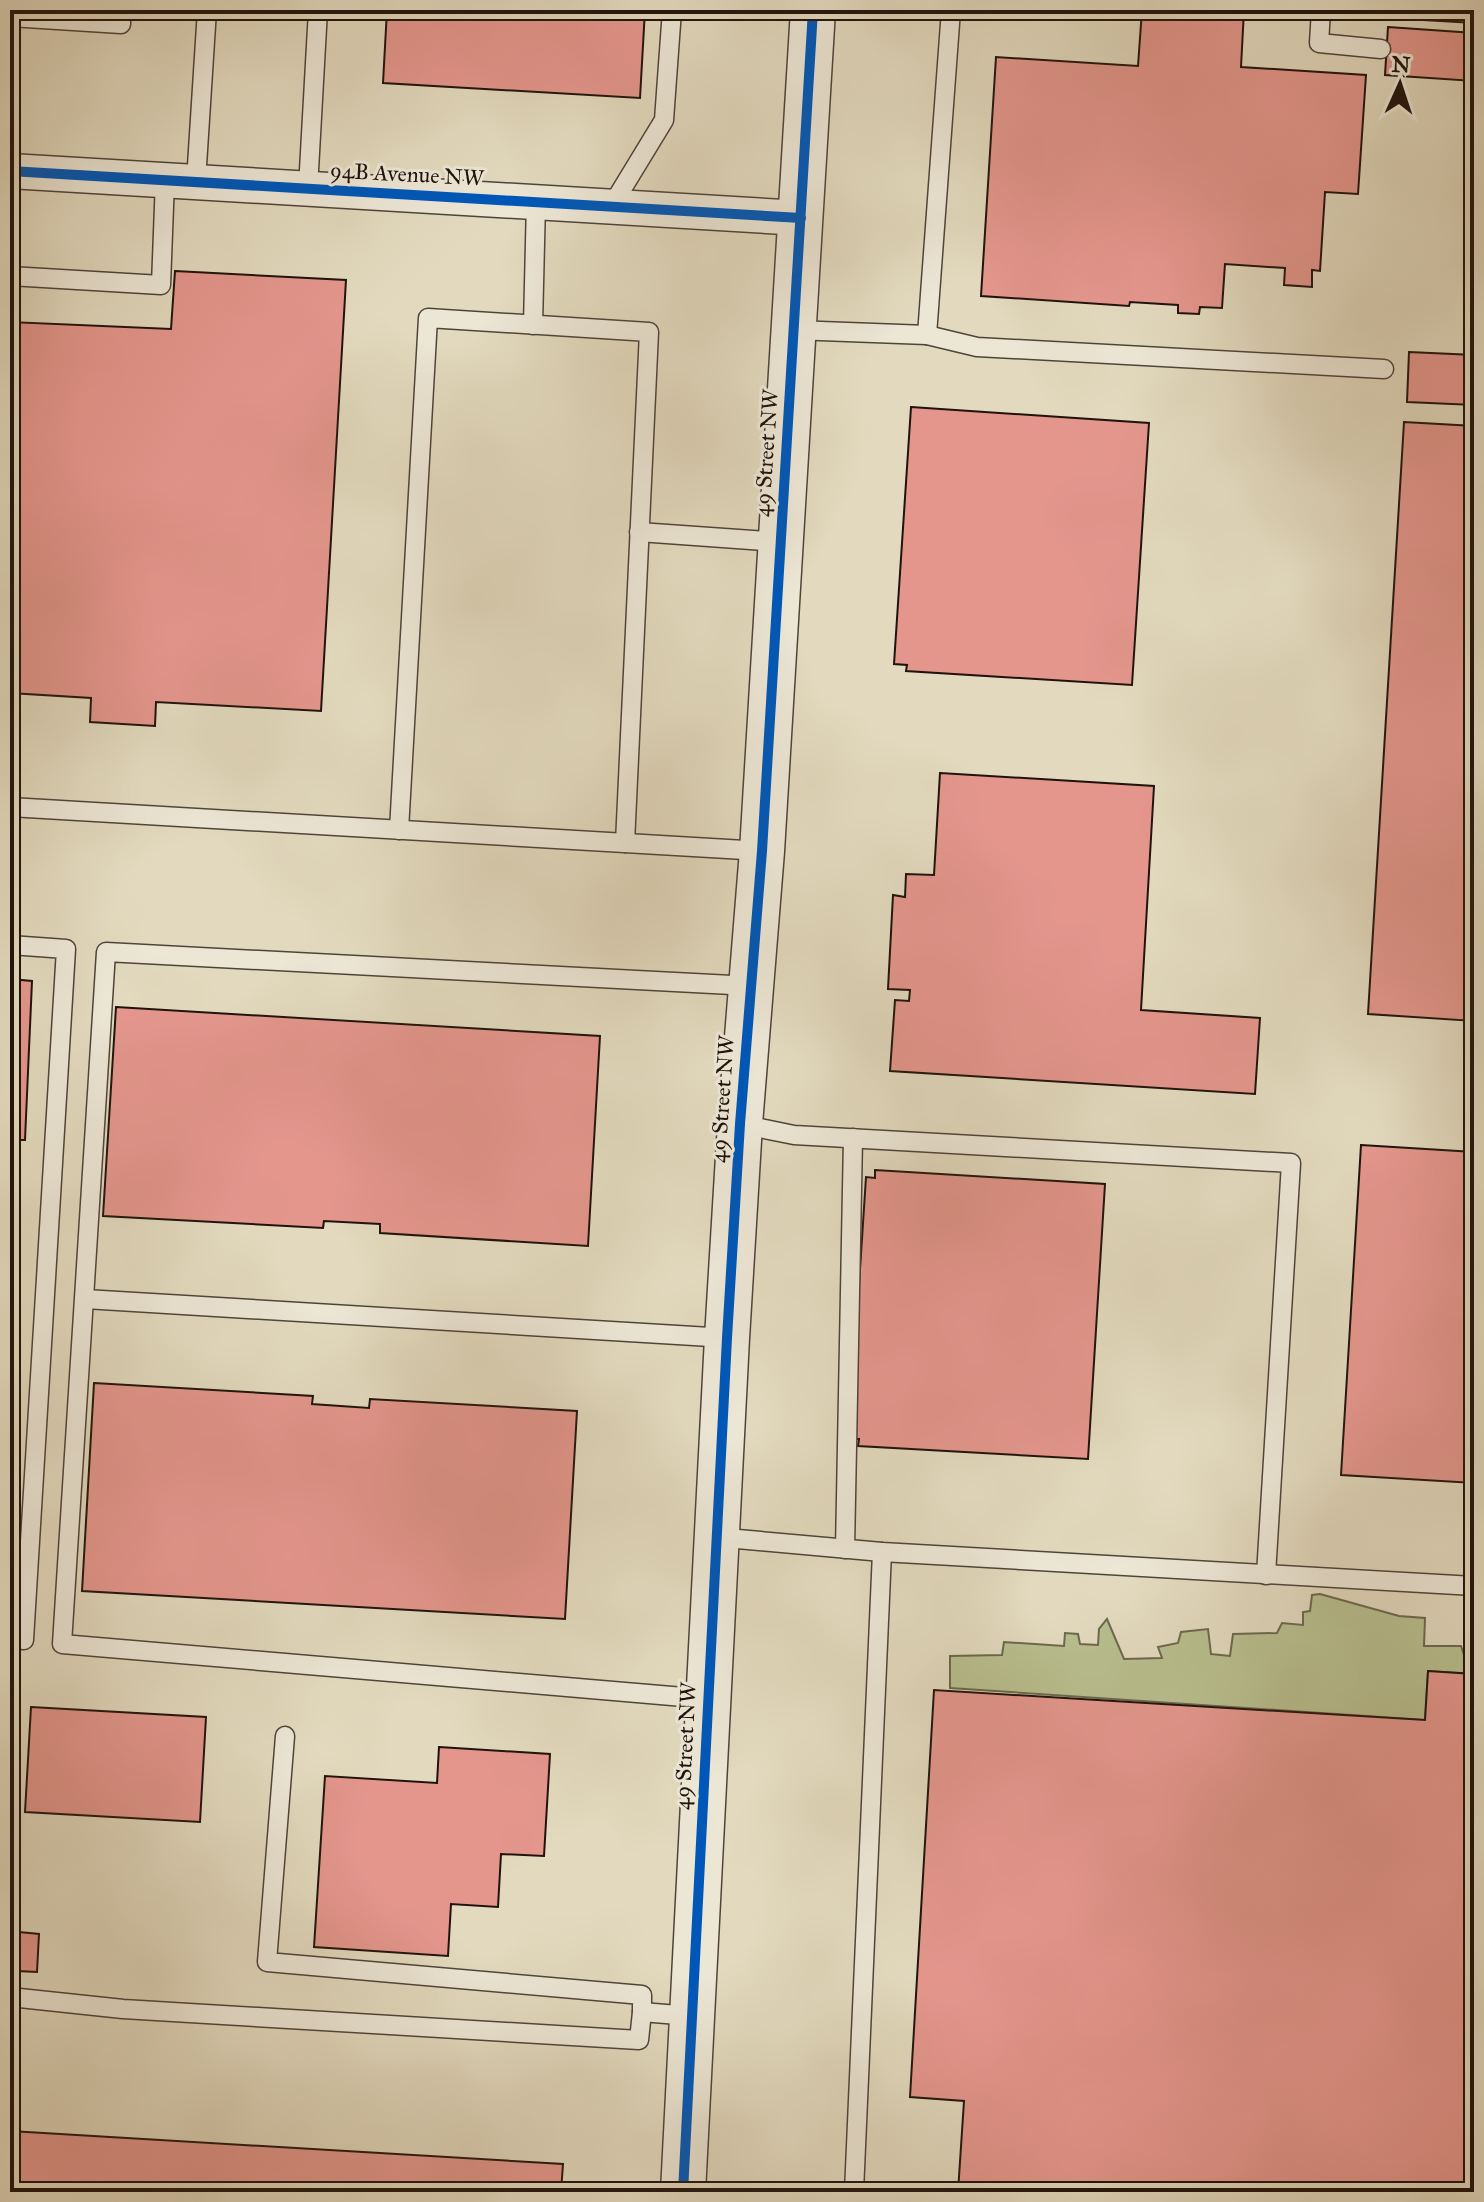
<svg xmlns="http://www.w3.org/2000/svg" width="1484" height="2202" font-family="'IM FELL Great Primer',serif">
	<rect width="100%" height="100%" fill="#e2d9be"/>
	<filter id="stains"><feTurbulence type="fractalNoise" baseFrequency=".0025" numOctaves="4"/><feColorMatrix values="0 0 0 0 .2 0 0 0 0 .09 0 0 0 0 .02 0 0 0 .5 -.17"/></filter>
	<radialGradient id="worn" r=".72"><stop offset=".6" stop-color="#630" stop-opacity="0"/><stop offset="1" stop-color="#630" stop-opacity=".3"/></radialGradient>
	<polygon fill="#b8be8e" stroke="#6c684e" stroke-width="2" points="1320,1594 1399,1616 1425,1618 1424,1646 1461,1646 1467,1664 1474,1665 1474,1674 1428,1671 1425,1720 950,1688 950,1656 1002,1655 1004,1642 1064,1646 1065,1633 1078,1634 1080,1644 1098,1645 1099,1629 1107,1619 1124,1659 1162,1658 1158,1647 1178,1643 1181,1632 1208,1629 1211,1654 1230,1656 1233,1634 1277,1633 1282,1623 1303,1625 1303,1612 1310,1611 1312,1595"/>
	<g fill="#e4968d" stroke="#20130d" stroke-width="2">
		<polygon points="387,10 645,10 640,98 383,83"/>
		<polygon points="1142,10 1244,10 1241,67 1366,75 1358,194 1325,192 1320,271 1312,270 1312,287 1284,285 1285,268 1225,264 1222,308 1200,307 1199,314 1178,313 1178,305 1130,302 1129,306 981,296 996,57 1138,66"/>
		<polygon points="1390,10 1474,10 1474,23 1389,18"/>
		<polygon points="1388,27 1474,33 1474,81 1385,75"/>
		<polygon points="175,271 346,280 321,711 156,702 155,726 90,722 91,698 10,693 10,322 171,329"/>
		<polygon points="1409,352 1474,355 1474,405 1407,402"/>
		<polygon points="911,407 1149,423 1132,685 906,671 907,665 894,664"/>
		<polygon points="1404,422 1474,426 1474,1021 1368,1014"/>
		<polygon points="940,773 1154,786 1141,1010 1260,1018 1255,1094 890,1071 895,1000 909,1001 910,990 888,989 893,895 905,897 906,874 934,875"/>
		<polygon points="10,979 32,981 25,1140 10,1140"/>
		<polygon points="116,1007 600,1036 588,1246 380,1233 380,1224 324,1221 323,1228 103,1216"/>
		<polygon points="1361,1145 1474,1152 1474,1483 1341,1475"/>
		<polygon points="875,1170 1105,1184 1088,1459 858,1446 859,1439 849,1439 866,1177 875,1178"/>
		<polygon points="94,1383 313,1396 312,1404 369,1408 370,1399 577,1411 565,1619 82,1591"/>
		<polygon points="1428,1671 1474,1674 1474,2192 958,2192 964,2101 910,2097 934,1690 1425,1720"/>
		<polygon points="31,1707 206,1717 200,1822 25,1812"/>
		<polygon points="439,1747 550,1754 544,1856 501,1854 498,1907 451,1904 448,1956 314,1947 325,1776 437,1783"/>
		<polygon points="19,1932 39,1934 37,1972 17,1971"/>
		<polygon points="10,2131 563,2164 561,2192 10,2192"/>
	</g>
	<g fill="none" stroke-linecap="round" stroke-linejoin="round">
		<g stroke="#504439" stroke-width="21">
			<g id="service">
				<polyline points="1321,10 1319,43 1381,49"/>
				<polyline points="10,17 121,24 121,10"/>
				<polyline points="196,181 207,10"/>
				<polyline points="308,188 318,10"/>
				<polyline points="611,207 664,120 672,10"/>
				<polyline points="10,276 161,285 165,180"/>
				<polyline points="533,325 536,202"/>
				<polyline points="794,330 927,335 951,10"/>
				<polyline points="927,335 977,347 1384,369"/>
				<polyline points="639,532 780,542"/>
				<polyline points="10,807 762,851"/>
				<polyline points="399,830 428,318 649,332 625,843"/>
				<polyline points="10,945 66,949 24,1640 10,1639"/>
				<polyline points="740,1124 794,1135 1291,1163 1266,1575"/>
				<polyline points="85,1299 727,1338"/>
				<polyline points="715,1537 882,1552 1474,1586"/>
				<polyline points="845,1549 853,1138"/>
				<polyline points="707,1699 62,1644 106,952 751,986"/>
				<polyline points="285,1736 267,1962 642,1995 642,2012"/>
				<polyline points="10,1997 123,2009 639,2040 642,2012 690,2016"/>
				<polyline points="854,2192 882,1552"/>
			</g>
		</g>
		<g stroke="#504439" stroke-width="37">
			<polyline id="minor" points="10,171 801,218"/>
		</g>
		<g stroke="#504439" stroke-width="47">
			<polyline id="tertiary" points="683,2192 727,1338 740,1124 762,851 813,10"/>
		</g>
		<use href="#service" stroke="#ece6d5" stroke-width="18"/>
		<use href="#minor" stroke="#ece6d5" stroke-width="34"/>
		<use href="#tertiary" stroke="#ece6d5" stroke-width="44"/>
		<g stroke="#ece6d5" stroke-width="15">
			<g id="cycleway">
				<polyline points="10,171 801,218"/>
				<polyline points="683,2192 727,1338 740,1124 762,851 813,10"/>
			</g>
		</g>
		<use href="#cycleway" stroke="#0057b8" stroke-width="10"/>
	</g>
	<g text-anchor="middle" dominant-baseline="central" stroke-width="6" stroke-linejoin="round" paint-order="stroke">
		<g font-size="22" fill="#20130d" stroke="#ece6d5">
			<text transform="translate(407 174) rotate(3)">94B Avenue NW</text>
			<text transform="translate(766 453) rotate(-86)">49 Street NW</text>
			<text transform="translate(722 1099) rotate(-86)">49 Street NW</text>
			<text transform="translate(685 1746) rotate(-87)">49 Street NW</text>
		</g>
	</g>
	<rect width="1484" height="2202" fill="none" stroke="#e2d9be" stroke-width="40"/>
	<rect x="12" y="12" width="1460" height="2178" fill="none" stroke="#20130d" stroke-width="4"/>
	<rect x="20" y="20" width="1444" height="2162" fill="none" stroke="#20130d" stroke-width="2"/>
	<g transform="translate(1400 84) rotate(3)" stroke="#ece6d5" stroke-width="6" paint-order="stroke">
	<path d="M0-6L14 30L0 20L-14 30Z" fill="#20130d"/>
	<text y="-12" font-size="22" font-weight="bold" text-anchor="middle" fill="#20130d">N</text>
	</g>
	<rect width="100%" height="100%" filter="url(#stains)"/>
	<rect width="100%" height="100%" fill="url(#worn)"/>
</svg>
